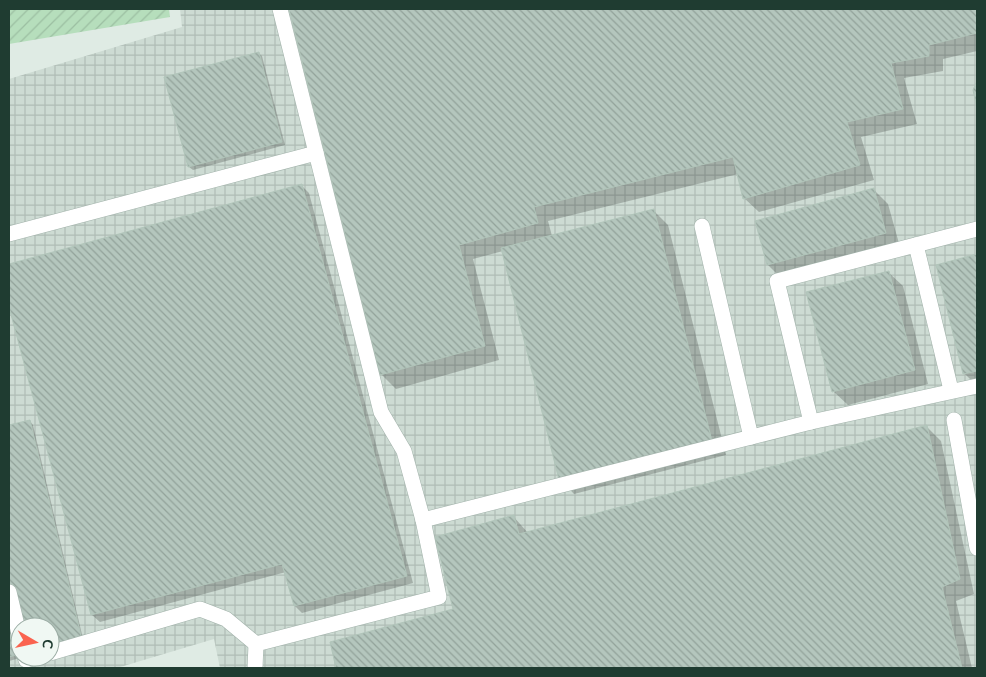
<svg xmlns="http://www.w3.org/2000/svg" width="986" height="677" font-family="'Nunito Sans',sans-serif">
	<defs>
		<pattern id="industrial-grid" width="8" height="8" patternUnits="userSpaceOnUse" patternTransform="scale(1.25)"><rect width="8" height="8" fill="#cddbd3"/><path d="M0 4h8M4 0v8" fill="none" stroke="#b0bdb6"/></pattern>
		<pattern id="garden-furrows" width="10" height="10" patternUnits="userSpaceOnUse" patternTransform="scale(1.25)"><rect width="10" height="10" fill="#b6debc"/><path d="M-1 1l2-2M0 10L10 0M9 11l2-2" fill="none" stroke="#9cbfa2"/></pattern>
		<pattern id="building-back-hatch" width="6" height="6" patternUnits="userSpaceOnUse" patternTransform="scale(1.25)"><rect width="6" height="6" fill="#b4c6bd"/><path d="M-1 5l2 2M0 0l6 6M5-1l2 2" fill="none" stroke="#92a29a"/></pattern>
	</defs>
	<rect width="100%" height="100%" fill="#dfebe4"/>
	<path fill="url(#industrial-grid)" fill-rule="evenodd" d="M 180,9 L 977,9 L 977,668 L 220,668 L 214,639 L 117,668 L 9,668 L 9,79 L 182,27 ZM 20,627 L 50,627 L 50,657 L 20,657 Z"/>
	<polygon fill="url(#garden-furrows)" points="9,9 169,9 170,17 9,44"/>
	<g fill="#0003">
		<polygon points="291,9 977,9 977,51 943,59 943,71 904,78 917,124 861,137 874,180 759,212 744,198 738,174 548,221 552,236 654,211 668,225 726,455 574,494 560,479 503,251 473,259 499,360 396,389 382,375"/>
		<polygon points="258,53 262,56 285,145 193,170 189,167"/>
		<polygon points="302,186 309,193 413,583 302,613 295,606 286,572 100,622 92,615 9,302 9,265"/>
		<polygon points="874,190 888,204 900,247 782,279 768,265"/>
		<polygon points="977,255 977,386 964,373 938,265"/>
		<polygon points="888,272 903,286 928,384 848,405 833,391"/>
		<polygon points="30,421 33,425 84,643 50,627 20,627 20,657 24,657 9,661 9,426"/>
		<polygon points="926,426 941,441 974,594 956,601 972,668 338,668 331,643 455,609 513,516 528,533"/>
	</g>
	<g fill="url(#building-back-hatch)" stroke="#b1c5ba">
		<polygon points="289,9 977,9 977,33 929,45 929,56 891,63 903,109 847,122 860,165 743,199 733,157 534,207 538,223 459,245 485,346 380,375"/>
		<polygon points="259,52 282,142 188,167 164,77"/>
		<polygon points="977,81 977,108 973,90"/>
		<polygon points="302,184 407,576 294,606 282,564 91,615 9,307 9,264"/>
		<polygon points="874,188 886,233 767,265 755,221"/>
		<polygon points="654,209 712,441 559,480 501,248"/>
		<polygon points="977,254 977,371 963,374 936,265"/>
		<polygon points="889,271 915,370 832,392 806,292"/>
		<polygon points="30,420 82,640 50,647 50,627 20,627 20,654 9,657 9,425"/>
		<polygon points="927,425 960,579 942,587 962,668 336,668 330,642 453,609 435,537 514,515 519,534"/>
	</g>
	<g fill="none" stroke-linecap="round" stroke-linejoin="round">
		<g stroke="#a2b3ab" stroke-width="16">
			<g id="minor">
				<polyline points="280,9 381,412 404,451 423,520"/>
				<polyline points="702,226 751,437"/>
				<polyline points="9,234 316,153"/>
				<polyline points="916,245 951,390"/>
				<polyline points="954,420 977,548"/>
				<polyline points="811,422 977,386"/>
				<polyline points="9,592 20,638"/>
				<polyline points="50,653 200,609 226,619 256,644"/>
				<polyline points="25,657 26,660 37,657"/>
				<polyline points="255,668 256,644 439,597 423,520 811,422 777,281 977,229"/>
			</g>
		</g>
		<use href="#minor" stroke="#fff" stroke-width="15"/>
	</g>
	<rect width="986" height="677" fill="none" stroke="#1f3c31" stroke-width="20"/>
	<g transform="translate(35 642) rotate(99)"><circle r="24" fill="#f0f8f3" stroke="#9cada5"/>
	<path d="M0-4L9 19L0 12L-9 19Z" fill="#fa634f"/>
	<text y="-8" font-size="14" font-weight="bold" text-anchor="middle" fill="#1f3c31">С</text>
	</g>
</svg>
